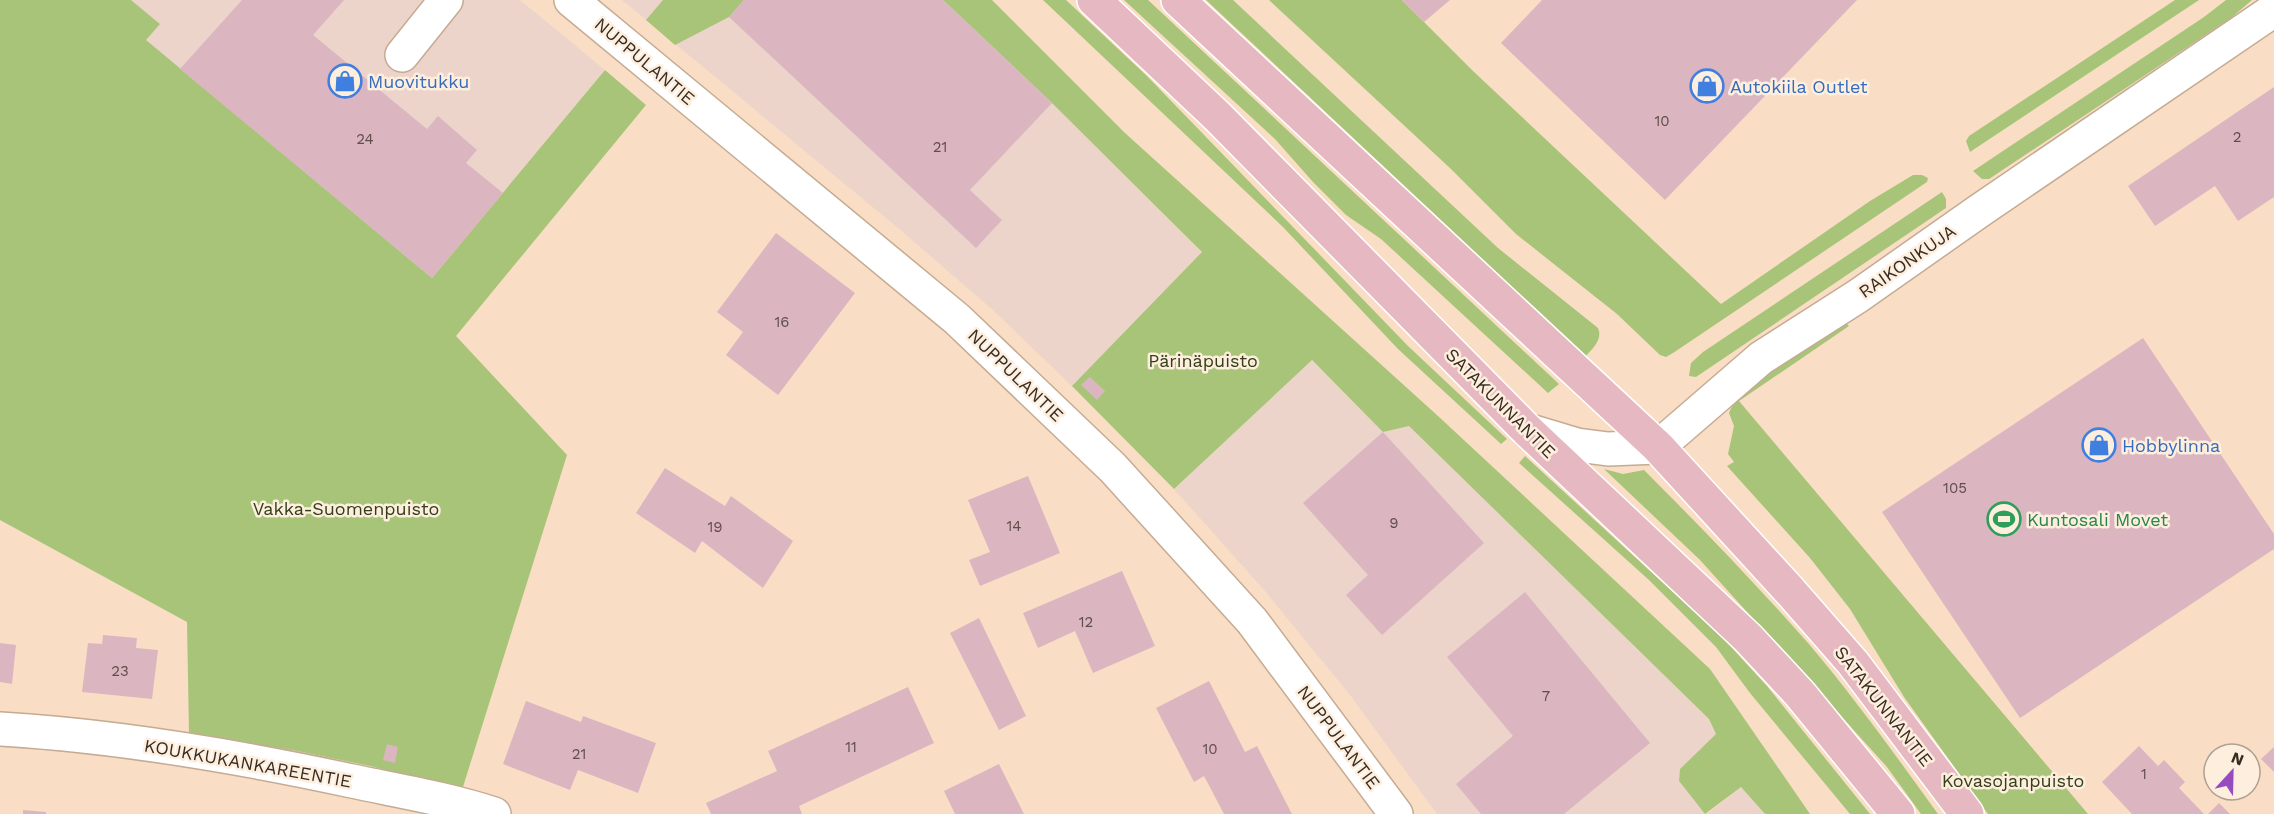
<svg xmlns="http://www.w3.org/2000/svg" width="2274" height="814" font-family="'Work Sans',sans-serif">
	<rect width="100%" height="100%" fill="#f9dec5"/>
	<g fill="#ecd4ca">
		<polygon points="131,0 520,0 605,70 432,278 145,40 159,23"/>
		<polygon points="622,0 964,0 1202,253 1072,386 994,311 898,228"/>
		<polygon points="1311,360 1383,431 1409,426 1709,719 1716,734 1680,769 1679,781 1705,814 1437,814 1350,695 1264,590 1174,489"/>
		<polygon points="1741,787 1765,814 1707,814"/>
	</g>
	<g fill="#a8c478">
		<polygon points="0,0 131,0 160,24 146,40 432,278 605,70 646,105 456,336 567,455 462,790 370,766 292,750 189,734 187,622 0,520"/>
		<polygon points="663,0 744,0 729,17 675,45 646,20"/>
		<polygon points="943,0 992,0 1125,133 1438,416 1710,669 1810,814 1765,814 1741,787 1705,814 1679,781 1680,769 1716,734 1709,719 1409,426 1383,432 1312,360 1174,489 1072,386 1202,252 1052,103"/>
		<polygon points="1043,0 1066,0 1147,76 1408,346 1507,439 1501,444 1398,349 1283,227"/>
		<polygon points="1124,0 1148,0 1559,384 1548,393 1381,239 1346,215 1313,182 1275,139"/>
		<path d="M 1206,0 L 1233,0 L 1498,248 L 1598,328 C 1603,339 1593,348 1586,356 Z"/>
		<polygon points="1269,0 1402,0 1473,71 1721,304 1870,201 1913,175 1922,175 1928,178 1927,182 1673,353 1666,357 1660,355 1617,314 1516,234 1451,169"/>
		<polygon points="2175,0 2199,0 1970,152 1966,141 1969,136"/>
		<polygon points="2226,0 2252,0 2231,18 1989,179 1982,179 1973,171 2204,17"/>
		<polygon points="1942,192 1946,199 1946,208 1696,377 1689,376 1691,363 1703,352"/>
		<path d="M 1846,323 L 1849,326 L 1739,401 L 2088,814 L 1988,814 L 1904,697 L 1850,609 L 1810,558 L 1727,466 L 1734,462 L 1728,454 L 1734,426 L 1729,413 C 1741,381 1810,344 1839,324 Z"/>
		<polygon points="1525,456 1722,637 1767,686 1870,814 1850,814 1750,693 1716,647 1649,580 1519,463"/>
		<path d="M 1604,469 L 1623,474 L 1644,470 C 1700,526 1755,583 1808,643 C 1854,697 1896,756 1938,814 L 1921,814 L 1887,767 L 1700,560 Z"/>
	</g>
	<g fill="#dbb6c1">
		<polygon points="242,0 344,0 313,35 427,129 438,116 477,150 466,163 503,193 432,278 180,69"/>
		<polygon points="744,0 943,0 1052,103 970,190 1002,220 976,248 729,17"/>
		<polygon points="1402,0 1450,0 1424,22"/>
		<polygon points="1542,0 1857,0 1665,200 1501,43"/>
		<polygon points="2274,87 2274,197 2238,221 2215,186 2155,226 2128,186"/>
		<polygon points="776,233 855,293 778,395 726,355 743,332 717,312"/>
		<polygon points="2143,338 2274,534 2274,549 2020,718 1882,512"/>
		<polygon points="1090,377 1105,391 1097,400 1081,385"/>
		<polygon points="1383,432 1484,543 1382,635 1346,595 1368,575 1303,503"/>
		<polygon points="665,468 725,506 731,496 793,541 763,588 702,541 695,553 636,513"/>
		<polygon points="1028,476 1060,553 980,586 969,560 990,552 968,500"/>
		<polygon points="1122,571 1155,646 1093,673 1075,631 1038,648 1023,613"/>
		<polygon points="1525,592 1650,743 1564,814 1481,814 1456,784 1513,736 1447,657"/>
		<polygon points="979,618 1026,716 999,730 950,633"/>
		<polygon points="103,635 137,638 136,648 158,650 152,699 82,692 88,643 102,644"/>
		<polygon points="0,643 16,645 12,684 0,682"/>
		<polygon points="1209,681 1245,752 1257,746 1292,814 1224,814 1204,776 1194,782 1156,708"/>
		<polygon points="908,687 934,743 799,806 802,814 711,814 706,803 777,771 768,751"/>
		<polygon points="526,701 581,722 583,716 656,743 638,793 578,770 570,790 503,764"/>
		<polygon points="387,744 398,747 395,763 383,760"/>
		<polygon points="2139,746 2158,766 2164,760 2185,782 2179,788 2204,814 2132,814 2102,782"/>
		<polygon points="2274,747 2274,772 2261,759"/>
		<polygon points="999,764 1024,814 955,814 944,791"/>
		<polygon points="2219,803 2230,814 2208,814"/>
		<polygon points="23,810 46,812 46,814 23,814"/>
	</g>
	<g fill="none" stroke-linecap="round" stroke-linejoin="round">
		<g stroke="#c5ab93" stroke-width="36">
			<g id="minor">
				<polyline points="571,0 957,319 1113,468 1252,621 1396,814"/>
				<polyline points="402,55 446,0"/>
				<polyline points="1527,430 1577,445 1608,449 1658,447 1761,358 1858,296 1979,211 2274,10"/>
				<path d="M 0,729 C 118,736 236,756 352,781 C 399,791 448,799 494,814"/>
			</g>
		</g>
		<g stroke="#fff" stroke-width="36">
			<g id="major">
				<polyline points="1094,0 1217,116 1527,430 1748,638 1800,694 1898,814"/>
				<polyline points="1178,0 1658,447 1790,591 1853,663 1967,814"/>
			</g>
		</g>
		<use href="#minor" stroke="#fff" stroke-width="33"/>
		<use href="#major" stroke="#e6b8c2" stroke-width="33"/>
	</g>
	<defs>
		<g id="shop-ring" transform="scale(1.725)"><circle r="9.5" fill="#feeede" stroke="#3f7fe0" stroke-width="1.5"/><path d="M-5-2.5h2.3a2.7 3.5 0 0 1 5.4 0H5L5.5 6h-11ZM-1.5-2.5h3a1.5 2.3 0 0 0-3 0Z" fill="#3f7fe0"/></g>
		<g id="stadium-ring" transform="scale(1.725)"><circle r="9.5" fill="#feeede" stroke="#2e9e5b" stroke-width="1.5"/><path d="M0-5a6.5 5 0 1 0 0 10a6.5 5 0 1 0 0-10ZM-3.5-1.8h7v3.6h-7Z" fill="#2e9e5b"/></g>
	</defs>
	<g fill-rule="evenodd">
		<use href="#shop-ring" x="345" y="81"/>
		<use href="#shop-ring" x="1707" y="86"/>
		<use href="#shop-ring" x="2099" y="445"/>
		<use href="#stadium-ring" x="2004" y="519"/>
	</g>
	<g text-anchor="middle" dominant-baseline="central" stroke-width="5" stroke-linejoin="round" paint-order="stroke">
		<g font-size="15" fill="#5f4e4a">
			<text x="1662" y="121">10</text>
			<text x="2237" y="137">2</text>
			<text x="365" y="139">24</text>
			<text x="940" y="147">21</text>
			<text x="782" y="322">16</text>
			<text x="1955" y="488">105</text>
			<text x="1394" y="523">9</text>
			<text x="1014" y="526">14</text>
			<text x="715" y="527">19</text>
			<text x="1086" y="622">12</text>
			<text x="120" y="671">23</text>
			<text x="1546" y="696">7</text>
			<text x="851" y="747">11</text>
			<text x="1210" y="749">10</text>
			<text x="579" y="754">21</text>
			<text x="2144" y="774">1</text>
		</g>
		<g font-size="18" fill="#362c22" stroke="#feeede">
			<text transform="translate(645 61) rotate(40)">NUPPULANTIE</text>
			<text transform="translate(1907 261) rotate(-35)">RAIKONKUJA</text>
			<text transform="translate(1016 375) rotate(44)">NUPPULANTIE</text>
			<text transform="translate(1501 403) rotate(45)">SATAKUNNANTIE</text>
			<text transform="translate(1884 706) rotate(52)">SATAKUNNANTIE</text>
			<text transform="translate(1339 737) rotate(53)">NUPPULANTIE</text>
			<text transform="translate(248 763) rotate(10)">KOUKKUKANKAREENTIE</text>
		</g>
		<g font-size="18" fill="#366cbe" stroke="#feeede" text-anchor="start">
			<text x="368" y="81">Muovitukku</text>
			<text x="1730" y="86">Autokiila Outlet</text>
			<text x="2122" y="445">Hobbylinna</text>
		</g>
		<g font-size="18" fill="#323f18" stroke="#feeede">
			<text x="1203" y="360">Pärinäpuisto</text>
			<text x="346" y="508">Vakka-Suomenpuisto</text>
			<text x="2013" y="780">Kovasojanpuisto</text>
		</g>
		<g font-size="18" fill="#27864d" stroke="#feeede" text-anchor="start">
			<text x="2027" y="519">Kuntosali Movet</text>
		</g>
	</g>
	<g transform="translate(2232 772) rotate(22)"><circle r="28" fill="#feeede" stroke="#aea093" stroke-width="1.5"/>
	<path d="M0-4.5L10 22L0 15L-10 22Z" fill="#964cbf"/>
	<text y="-9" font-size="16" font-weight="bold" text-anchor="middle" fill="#362c22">N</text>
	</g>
</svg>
